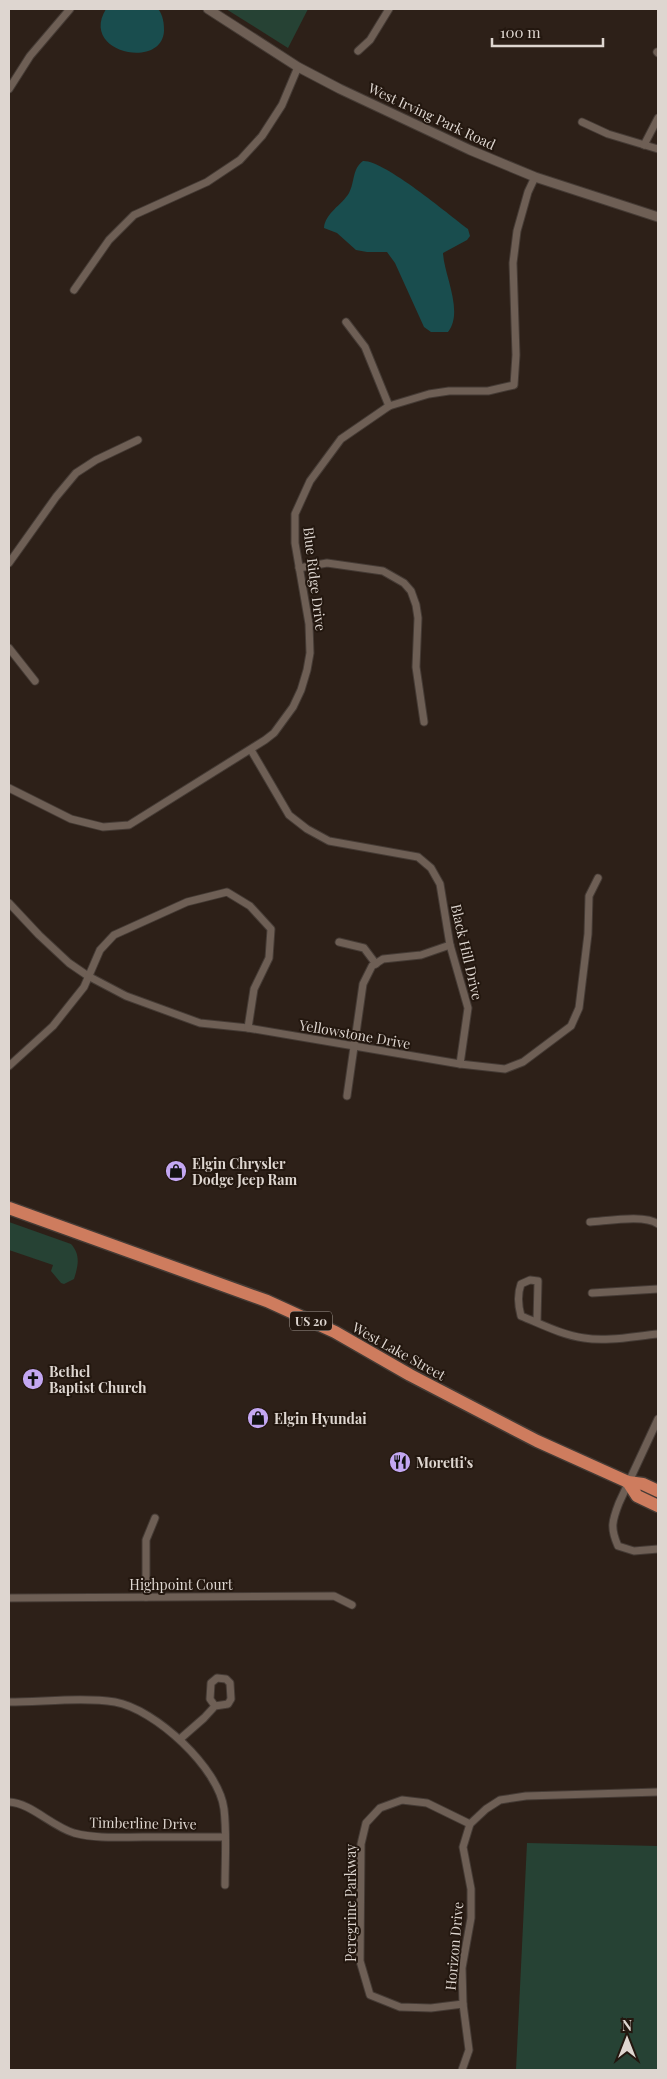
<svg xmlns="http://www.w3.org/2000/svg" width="667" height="2079" font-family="'Playfair Display',serif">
	<rect width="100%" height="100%" fill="#2d2018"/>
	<g fill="#264234">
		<polygon points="226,9 308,9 288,48"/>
		<path d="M 9,1222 L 71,1244 C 81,1255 78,1266 74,1279 L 64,1284 L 61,1283 L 51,1271 L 53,1265 L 9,1250 Z"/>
		<polygon points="527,1843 658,1846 658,2070 516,2070"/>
	</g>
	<g fill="#194d4e">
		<path d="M 106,9 L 158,9 C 163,15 164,23 164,31 C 162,70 79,53 106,9 Z"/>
		<path d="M 363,161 C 384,160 448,214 468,229 L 470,236 L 467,240 L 443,253 C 444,275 464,312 448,332 L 431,332 L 424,327 L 395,263 L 387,252 L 367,252 L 356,250 L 337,233 L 324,228 C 325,213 342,205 349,193 C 355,182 352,169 363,161 Z"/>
	</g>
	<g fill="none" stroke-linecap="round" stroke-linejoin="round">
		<g stroke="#453b35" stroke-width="9">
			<g id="street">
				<polyline points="358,51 370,40 389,9"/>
				<polyline points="657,52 658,53"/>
				<polyline points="9,89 30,56 70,9"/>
				<polyline points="582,122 608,134 658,149"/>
				<polyline points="644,145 658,118"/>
				<polyline points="74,290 109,240 134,215 207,182 240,160 262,136 282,105 298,67"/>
				<polyline points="346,322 365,347 389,406"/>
				<polyline points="9,563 56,497 76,473 96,460 138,440"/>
				<polyline points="299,568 327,563 383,571 404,583 411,591 416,605 418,618 416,667 424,722"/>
				<polyline points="9,648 35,681"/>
				<polyline points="251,750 289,815 307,829 329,841 418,857 431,868 440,884 450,945 468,1008 460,1064"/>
				<polyline points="9,788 71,819 103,827 129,825 265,740 274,733 293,707 301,690 307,670 310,653 309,624 295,543 295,514 310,481 341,439 389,406 429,394 449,391 488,391 514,385 516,355 513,263 517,231 528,192 535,177"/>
				<polyline points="9,903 39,935 69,963 88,976 126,996 200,1023 248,1028 460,1064 505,1069 523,1062 571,1026 579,1008 588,934 589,896 598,878"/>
				<polyline points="339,942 364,948 376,964"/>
				<polyline points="9,1066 53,1026 84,987 100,950 114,935 187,902 227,892 250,906 271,929 269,958 254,989 248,1028"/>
				<polyline points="347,1096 363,984 372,966 383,959 421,955 450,945"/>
				<path d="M 590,1222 C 607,1221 645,1214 658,1224"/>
				<polyline points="592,1293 658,1289"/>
				<path d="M 537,1322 L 538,1281 L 530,1280 L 521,1284 C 517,1295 518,1305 521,1316 C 541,1324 562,1335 584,1338 C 607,1342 635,1336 658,1334"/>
				<path d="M 658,1419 L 619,1503 C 612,1521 610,1528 618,1546 L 634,1551 L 658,1549"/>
				<polyline points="146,1597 146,1540 155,1518"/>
				<polyline points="9,1598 334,1596 352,1605"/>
				<path d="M 9,1702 C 42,1702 83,1697 115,1702 C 155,1709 219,1768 224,1809 C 227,1834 225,1860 225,1885"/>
				<polyline points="180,1739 204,1718 215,1706 228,1704 231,1699 230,1683 226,1679 217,1678 211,1683 210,1699 215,1706"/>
				<path d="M 9,1802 C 31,1803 51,1826 74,1833 C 97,1839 120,1837 143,1837 C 171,1837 198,1837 225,1837"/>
				<polyline points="463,2004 431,2008 400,2007 370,1995 360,1961 361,1844 366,1823 380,1808 402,1800 427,1803 470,1824 486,1809 500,1800 526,1796 658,1792"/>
				<polyline points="462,2070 469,2050 463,2004 462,1968 471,1918 471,1889 463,1847 470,1824"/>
			</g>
		</g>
		<g stroke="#453b35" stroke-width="11">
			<polyline id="secondary" points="208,9 298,67 340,89 470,150 535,177 658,217"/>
		</g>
		<g stroke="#453b35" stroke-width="15">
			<g id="highway">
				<polyline points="9,1208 267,1301 335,1332 410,1375 537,1441 628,1482 643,1484 658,1491"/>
				<polyline points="628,1482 637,1496 658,1506"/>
			</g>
		</g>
		<use href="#street" stroke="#6e5f55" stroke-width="7"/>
		<use href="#secondary" stroke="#6e5f55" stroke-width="9"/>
		<use href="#highway" stroke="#ce7c5e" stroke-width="12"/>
	</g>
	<defs>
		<g id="shop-disc" transform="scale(1.125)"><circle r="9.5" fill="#c3a7f2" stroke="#23170f"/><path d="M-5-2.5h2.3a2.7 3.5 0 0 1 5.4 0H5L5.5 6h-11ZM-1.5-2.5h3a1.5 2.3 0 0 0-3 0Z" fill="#111"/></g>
		<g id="church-disc" transform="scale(1.125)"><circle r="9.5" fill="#c3a7f2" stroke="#23170f"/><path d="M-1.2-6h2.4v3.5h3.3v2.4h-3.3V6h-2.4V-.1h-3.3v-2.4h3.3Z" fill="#111"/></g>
		<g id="restaurant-disc" transform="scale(1.125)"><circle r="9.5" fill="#c3a7f2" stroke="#23170f"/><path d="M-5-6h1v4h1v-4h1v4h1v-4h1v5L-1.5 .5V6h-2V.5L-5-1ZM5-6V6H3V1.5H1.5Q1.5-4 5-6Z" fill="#111"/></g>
	</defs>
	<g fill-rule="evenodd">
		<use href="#shop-disc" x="176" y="1171"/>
		<use href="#church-disc" x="33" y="1379"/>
		<use href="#shop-disc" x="258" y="1418"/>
		<use href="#restaurant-disc" x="400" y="1462"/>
	</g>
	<g text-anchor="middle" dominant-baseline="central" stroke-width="4" stroke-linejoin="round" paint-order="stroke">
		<rect fill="#23170f" stroke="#a69d96" stroke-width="1" x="290" y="1311.5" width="42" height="19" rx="4"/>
		<g font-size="12" font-weight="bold" fill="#ded6d0">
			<text x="311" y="1321">US 20</text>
		</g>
		<g font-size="14" fill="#ded6d0" stroke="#23170f">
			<text transform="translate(432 116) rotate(25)">West Irving Park Road</text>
			<text transform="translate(315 579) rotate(83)">Blue Ridge Drive</text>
			<text transform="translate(467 952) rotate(77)">Black Hill Drive</text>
			<text transform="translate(355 1034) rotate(10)">Yellowstone Drive</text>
			<text transform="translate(399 1351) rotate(29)">West Lake Street</text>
			<text x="181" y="1584">Highpoint Court</text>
			<text transform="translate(143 1823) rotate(1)">Timberline Drive</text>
			<text transform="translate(350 1903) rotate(-90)">Peregrine Parkway</text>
			<text transform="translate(454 1946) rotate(-85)">Horizon Drive</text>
		</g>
		<g font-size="14" font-weight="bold" fill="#ded6d0" stroke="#23170f" text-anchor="start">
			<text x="192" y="1163">Elgin Chrysler<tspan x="192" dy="16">Dodge Jeep Ram</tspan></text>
			<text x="49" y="1371">Bethel<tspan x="49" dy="16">Baptist Church</tspan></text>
			<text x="274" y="1418">Elgin Hyundai</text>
			<text x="416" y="1462">Moretti's</text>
		</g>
	</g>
	<rect width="667" height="2079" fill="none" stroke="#ded6d0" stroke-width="20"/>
	<g transform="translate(627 2039)" stroke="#23170f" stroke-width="4" paint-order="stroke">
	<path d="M0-4L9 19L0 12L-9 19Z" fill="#ded6d0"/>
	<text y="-8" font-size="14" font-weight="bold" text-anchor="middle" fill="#ded6d0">N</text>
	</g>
	<path d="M492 38v8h111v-8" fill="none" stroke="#ded6d0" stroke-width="2.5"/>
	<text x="500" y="38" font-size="15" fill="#ded6d0" stroke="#23170f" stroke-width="4" paint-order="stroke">100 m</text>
</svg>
